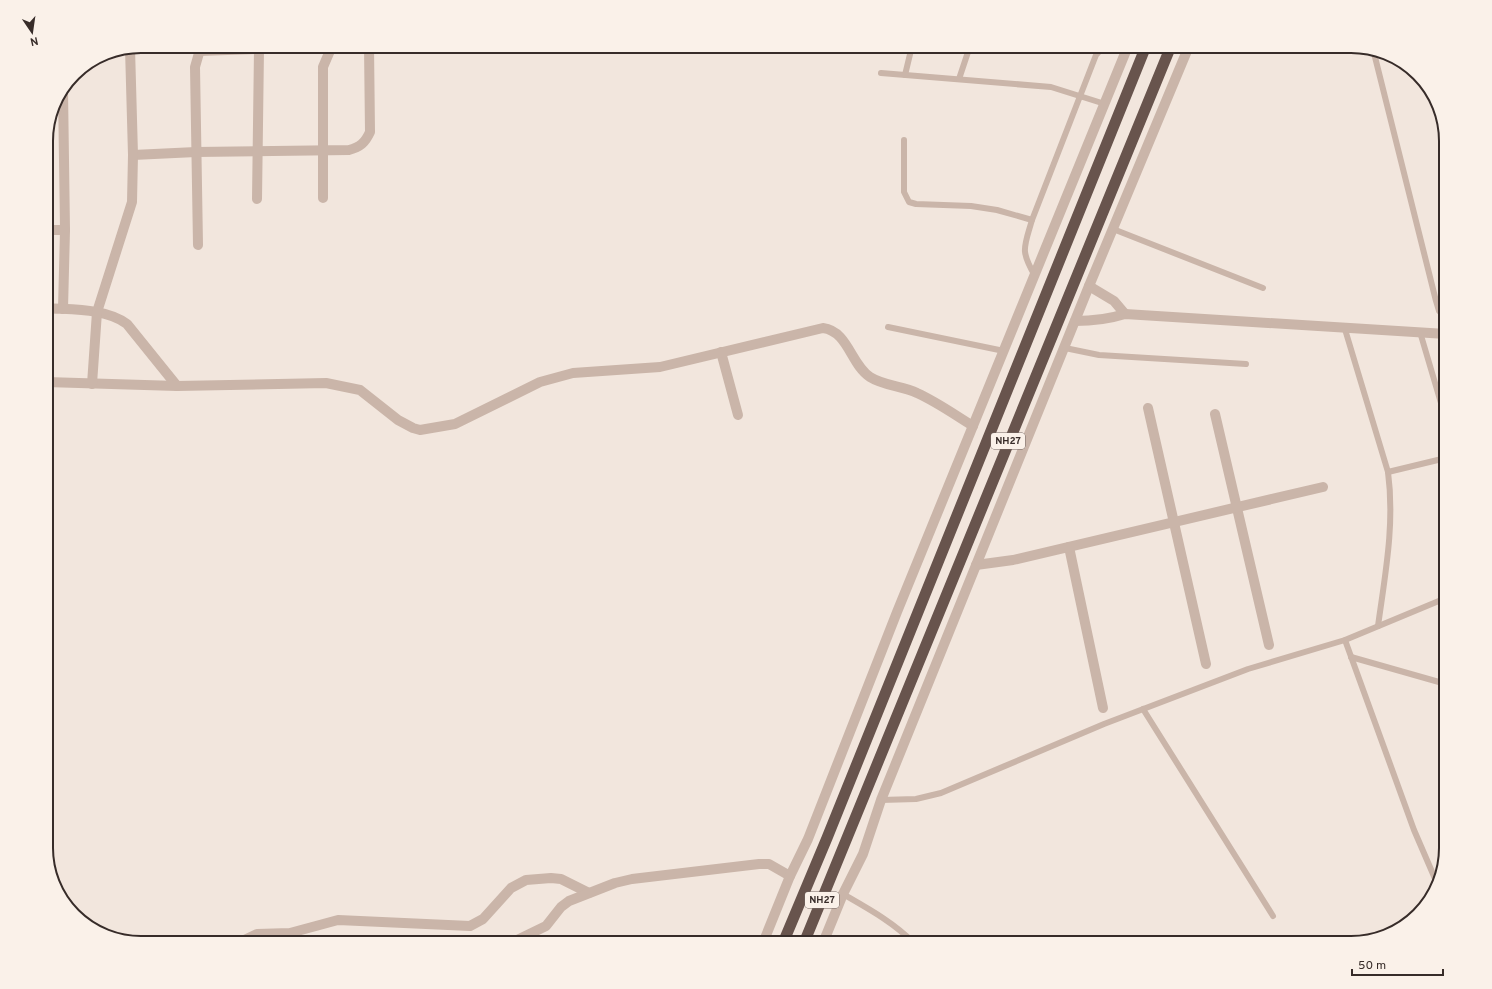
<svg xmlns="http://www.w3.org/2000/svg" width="1492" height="989" font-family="Overpass,sans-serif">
	<rect width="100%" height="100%" fill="#f2e6dd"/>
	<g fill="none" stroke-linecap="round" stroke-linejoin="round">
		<g stroke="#cab5a9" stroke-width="6">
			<polyline points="1374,53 1436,301 1439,311 1446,316"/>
			<polyline points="881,73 1051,87 1105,104"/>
			<polyline points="905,75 912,46"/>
			<polyline points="959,79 970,46"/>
			<polyline points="904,140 904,192 909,202 916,204 971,206 997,210 1032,220"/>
			<polyline points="1113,229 1263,288"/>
			<path d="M 1035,276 C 1020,250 1024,248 1032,220 L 1096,55 C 1105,44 1114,47 1127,49"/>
			<path d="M 1344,326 L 1388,472 C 1395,524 1385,575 1378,626"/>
			<polyline points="888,327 1004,351"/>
			<polyline points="1420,332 1446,420"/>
			<polyline points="1065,348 1099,355 1246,364"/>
			<polyline points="1388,472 1446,458"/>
			<polyline points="1345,640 1414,830 1436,881"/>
			<polyline points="1351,657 1446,684"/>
			<polyline points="1143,709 1273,916"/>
			<polyline points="881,800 916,799 941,793 1104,724 1248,669 1345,640 1446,598"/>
			<path d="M 843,894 C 869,909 893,922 914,943"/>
		</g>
		<g stroke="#cab5a9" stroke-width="10">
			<polyline points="199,51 342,46"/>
			<path d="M 133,155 L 196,152 L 349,150 C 360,147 365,143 370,132 L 369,46"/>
			<polyline points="323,198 323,67 332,46"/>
			<polyline points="257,199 259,49"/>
			<polyline points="46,230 65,230"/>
			<polyline points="198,245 195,67 201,46"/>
			<polyline points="1089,286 1114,301 1125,314"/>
			<path d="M 46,308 C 72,310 105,308 127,324 L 177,386"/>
			<polyline points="63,309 65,230 63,90"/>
			<path d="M 1075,321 C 1093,321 1109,319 1125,314 L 1446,334"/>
			<polyline points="721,352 738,415"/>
			<path d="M 46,382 L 177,386 L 326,383 L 360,390 L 398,420 L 413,428 L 420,430 L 455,424 L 540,382 L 573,373 L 660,367 L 823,328 C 848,331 851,365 870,377 C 884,386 903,386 917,393 C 937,402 955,415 973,426"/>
			<polyline points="92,384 97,312 132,202 133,155 130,48"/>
			<polyline points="1148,408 1206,664"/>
			<polyline points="1215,414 1269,645"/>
			<polyline points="1069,547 1103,708"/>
			<polyline points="976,565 1013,560 1323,487"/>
			<polyline points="238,943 257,934 290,933 338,920 470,926 483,919 511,888 526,880 551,878 561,879 589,893"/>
			<polyline points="511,943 546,926 561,907 569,901 615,883 632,879 759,864 769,864 790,876"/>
		</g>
		<g stroke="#cab5a9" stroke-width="10">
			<polyline points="763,943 790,876 808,839 897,612 1128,46"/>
			<polyline points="823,943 843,894 863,854 881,800 1089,286 1189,46"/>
		</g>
		<g stroke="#68544d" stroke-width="11">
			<polyline points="783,943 827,838 1146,46"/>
			<polyline points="804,943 1171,46"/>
		</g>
	</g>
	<g text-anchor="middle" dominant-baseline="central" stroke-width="3" stroke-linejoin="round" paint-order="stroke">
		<g fill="#faf1e9" stroke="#726763" stroke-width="1">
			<rect x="991" y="433" width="34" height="16" rx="3"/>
			<rect x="805" y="892" width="34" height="16" rx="3"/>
		</g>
		<g font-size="10" font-weight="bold" fill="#372c29">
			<text x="1008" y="441">NH27</text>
			<text x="822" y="900">NH27</text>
		</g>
	</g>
	<path d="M0 0H1492V989H0ZM141 53H1351A88 88 0 0 1 1439 141V848A88 88 0 0 1 1351 936H141A88 88 0 0 1 53 848V141A88 88 0 0 1 141 53Z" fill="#faf1e9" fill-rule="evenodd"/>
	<path fill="none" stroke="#372c29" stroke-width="2" d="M141 53H1351A88 88 0 0 1 1439 141V848A88 88 0 0 1 1351 936H141A88 88 0 0 1 53 848V141A88 88 0 0 1 141 53Z"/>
	<g transform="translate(32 32) rotate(167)" stroke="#faf1e9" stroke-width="3" paint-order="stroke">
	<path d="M0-3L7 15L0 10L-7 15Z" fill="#372c29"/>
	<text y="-6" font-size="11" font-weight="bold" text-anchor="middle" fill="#372c29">N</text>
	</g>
	<path d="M1352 969v6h91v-6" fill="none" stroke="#372c29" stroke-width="2"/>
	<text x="1358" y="969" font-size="12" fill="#372c29" stroke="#faf1e9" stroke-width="3" paint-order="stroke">50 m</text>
</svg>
